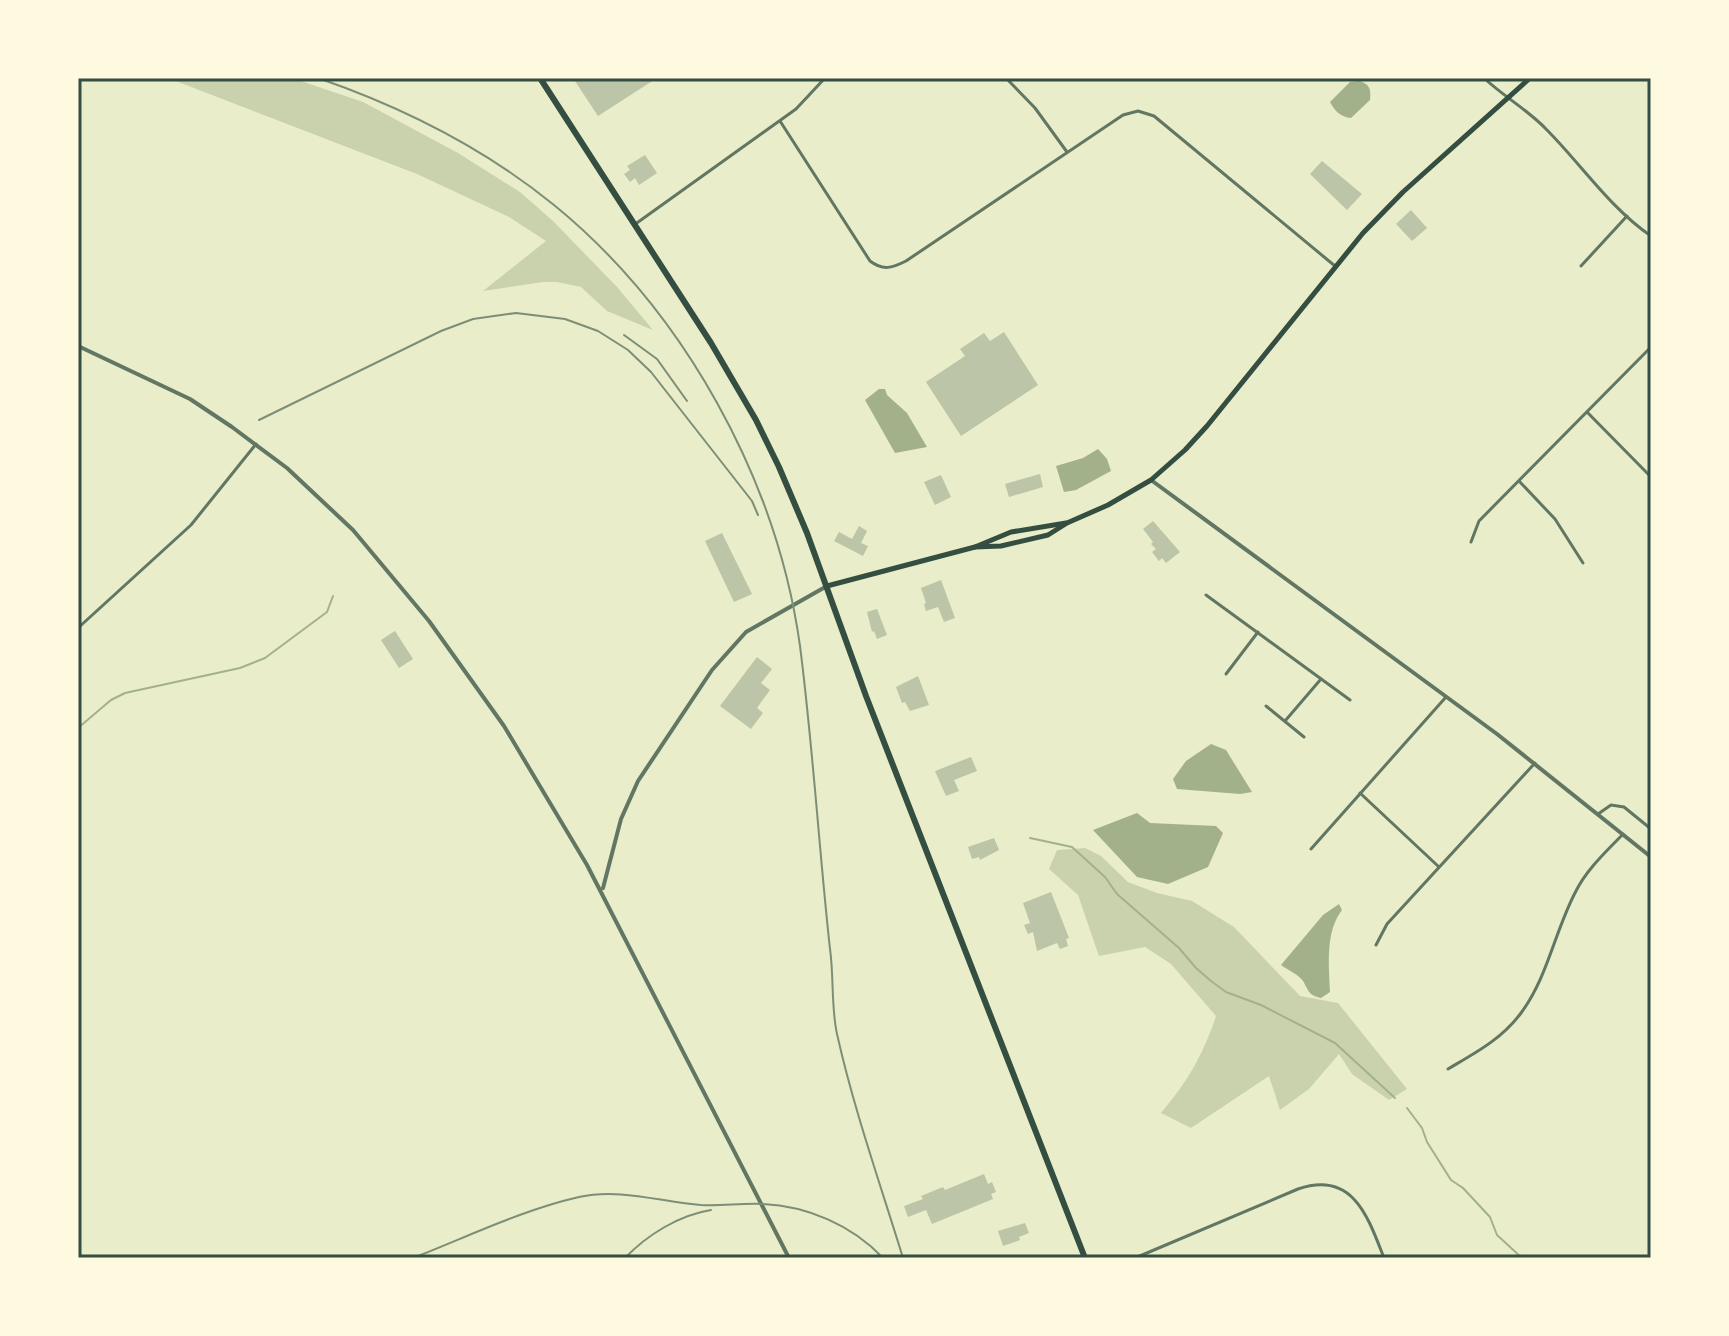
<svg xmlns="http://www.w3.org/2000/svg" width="1729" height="1336" font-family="Bitter,serif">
	<rect width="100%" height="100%" fill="#e9edc9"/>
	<g fill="#cad2ad">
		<polygon points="168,78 292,78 363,102 458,153 520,192 553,221 617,287 653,330 607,311 581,287 557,282 543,282 483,291 546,241 509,217 417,174"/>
		<path d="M 1085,848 L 1101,856 L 1128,882 L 1157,893 L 1192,901 L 1234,927 L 1300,996 L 1338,1003 L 1407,1089 L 1389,1100 L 1352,1074 L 1339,1054 L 1309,1089 L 1280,1110 L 1269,1076 L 1191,1128 L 1161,1113 C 1188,1081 1203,1055 1216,1016 L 1171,964 L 1145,947 L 1099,956 L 1078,895 L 1049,869 L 1057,850 Z"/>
	</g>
	<g fill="#a3b18a">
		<path d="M 1360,81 C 1370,85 1371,89 1370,100 L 1351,118 C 1340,117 1335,111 1330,102 L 1350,82 Z"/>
		<polygon points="879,389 885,389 887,395 907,413 927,447 895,453 865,400"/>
		<polygon points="1098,449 1107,459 1111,471 1076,490 1064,492 1056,466 1083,458"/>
		<polygon points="1211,744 1226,750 1252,792 1240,794 1177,789 1173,779 1186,761"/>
		<polygon points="1137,813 1150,823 1216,826 1223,833 1208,867 1168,884 1137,877 1093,830"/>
		<path d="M 1339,904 L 1342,910 C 1325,932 1329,965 1330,992 L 1321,998 C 1308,995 1309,991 1303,981 C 1299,975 1288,970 1281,965 L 1323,915 Z"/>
	</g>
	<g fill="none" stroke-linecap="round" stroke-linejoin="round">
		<g stroke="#a3b18a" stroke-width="2">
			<polyline points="78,728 111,700 125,693 240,668 265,658 327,612 333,596"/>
			<polyline points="1030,838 1072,847 1105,877 1117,894 1179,948 1196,968 1211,981 1226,992 1261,1005 1335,1043 1395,1098"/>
			<polyline points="1407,1108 1422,1128 1427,1142 1451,1180 1463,1188 1490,1217 1497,1235 1522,1258"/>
		</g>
	</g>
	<g fill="#bcc5a7">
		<polygon points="573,78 657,78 598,116"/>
		<polygon points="645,155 657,173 639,185 635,178 630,182 624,174 630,170 627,166"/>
		<polygon points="1322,161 1362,194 1347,210 1310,174"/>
		<polygon points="1411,210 1427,228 1412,241 1396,224"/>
		<polygon points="1004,332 1038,385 961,436 926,382 965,356 960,349 984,333 990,341"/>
		<polygon points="1040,474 1043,487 1009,497 1005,484"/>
		<polygon points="941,475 951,497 935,505 924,482"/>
		<polygon points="1153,521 1180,552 1166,563 1162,558 1159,561 1152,552 1156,549 1151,544 1153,542 1143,529"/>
		<polygon points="859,526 867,531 861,543 868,546 863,556 834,541 839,532 852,539"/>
		<polygon points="722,533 752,594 734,602 705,541"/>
		<polygon points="941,580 955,618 944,622 938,607 926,611 924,604 926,603 921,588"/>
		<polygon points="877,609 887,635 877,639 874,631 872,632 867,612"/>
		<polygon points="395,631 413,659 399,668 381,640"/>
		<polygon points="757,657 772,669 761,683 770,690 757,708 763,713 751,729 720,706"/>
		<polygon points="918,676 929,705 910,711 905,702 902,703 896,687"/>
		<polygon points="971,757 977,771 954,780 959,791 946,796 935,771"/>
		<polygon points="994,838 999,850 980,860 979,857 972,859 968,847"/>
		<polygon points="1051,892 1069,938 1066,939 1068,946 1060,949 1057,943 1037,951 1033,932 1028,934 1024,925 1030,923 1023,903"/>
		<polygon points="984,1174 988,1184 992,1182 996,1192 991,1194 993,1199 932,1224 926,1210 908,1217 904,1206 923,1199 921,1196 943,1187 945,1190"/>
		<polygon points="1025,1223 1029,1233 1019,1237 1020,1240 1003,1246 998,1231"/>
	</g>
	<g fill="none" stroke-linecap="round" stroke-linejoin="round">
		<g stroke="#617663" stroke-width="3">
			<polyline points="1006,78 1035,108 1067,152"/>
			<path d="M 1484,78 C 1503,96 1528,110 1546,129 C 1581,164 1610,208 1651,236"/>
			<path d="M 780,121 L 870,261 C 883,271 892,268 906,261 L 1123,115 L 1138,111 L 1154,116 L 1335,266"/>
			<polyline points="634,225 796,109 825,78"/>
			<polyline points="1581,266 1627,216"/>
			<polyline points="1587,412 1651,477"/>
			<polyline points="1519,481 1555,519 1583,563"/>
			<polyline points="1471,542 1479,521 1651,347"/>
			<polyline points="1206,595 1350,700"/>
			<polyline points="78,628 191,525 256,444"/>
			<polyline points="1226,674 1258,632"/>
			<polyline points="1266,706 1304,737"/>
			<polyline points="1285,721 1321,679"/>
			<polyline points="1360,793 1439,867"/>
			<polyline points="1598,814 1611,805 1624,807 1651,829"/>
			<polyline points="1311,849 1446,697"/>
			<polyline points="1376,945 1387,924 1535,763"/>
			<path d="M 1448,1069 C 1475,1053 1502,1039 1521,1013 C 1548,977 1555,930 1576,891 C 1587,869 1606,852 1623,834"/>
			<path d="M 1135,1258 L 1298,1189 C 1353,1170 1368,1217 1384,1258"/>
		</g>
		<g stroke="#617663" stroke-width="4">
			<polyline points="78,346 190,399 232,427 287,468 353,530 429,621 504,726 587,865 789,1258"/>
			<polyline points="1151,480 1497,734 1651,857"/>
			<polyline points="603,888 621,819 638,781 712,670 746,632 827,586"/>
		</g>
		<g stroke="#344e41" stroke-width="5">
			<polyline points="975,547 1001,546 1048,535 1067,523 1108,505 1151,480 1185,450 1207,426 1363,233 1403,192 1530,78"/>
			<polyline points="827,586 975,547 1011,532 1066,523"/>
		</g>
		<polyline stroke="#344e41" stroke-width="6" points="540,78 711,343 756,420 779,467 807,533 866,696 1085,1258"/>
		<g stroke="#7c8e77" stroke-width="2">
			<path d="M 318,78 C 402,107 484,148 554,205 C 684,311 777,480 800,646 C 813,747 819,849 830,949 C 834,977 831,1007 837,1034 C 854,1110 880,1183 903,1258"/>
			<polyline points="624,335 657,359 687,401"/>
			<polyline points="259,420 441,331 473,319 516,313 565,319 598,331 628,350 651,372 752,501 758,515"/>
			<path d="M 413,1258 C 467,1237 522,1210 579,1197 C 620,1188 661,1202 701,1205 C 722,1206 742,1203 763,1204 C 807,1206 852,1225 883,1258"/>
			<path d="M 625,1258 C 647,1235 679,1215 711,1210"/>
		</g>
	</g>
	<rect width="1729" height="1336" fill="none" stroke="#fefae0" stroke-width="160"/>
	<rect x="80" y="80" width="1569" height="1176" fill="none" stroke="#344e41" stroke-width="3"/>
</svg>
